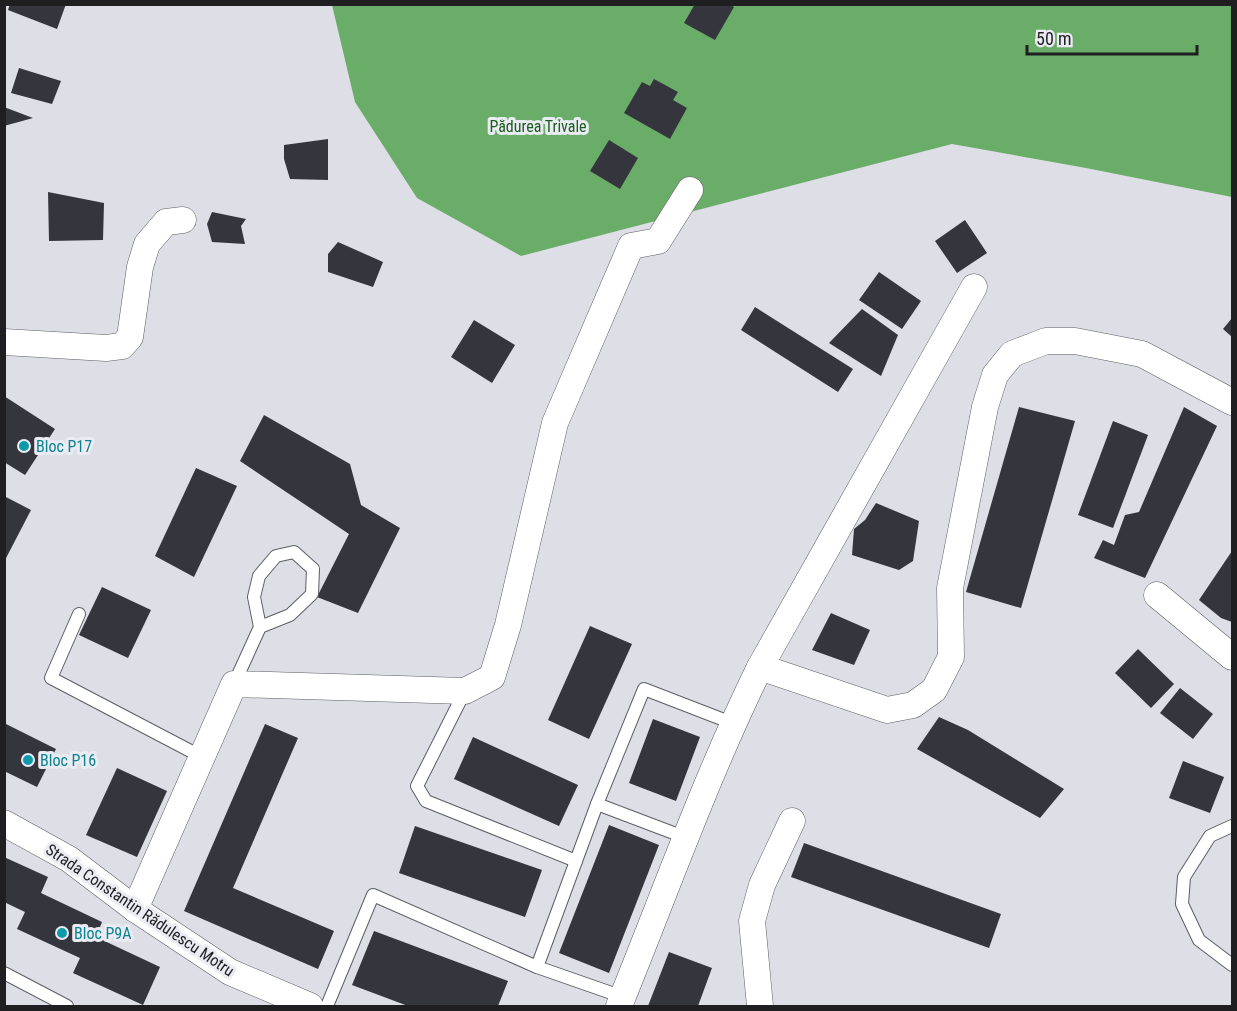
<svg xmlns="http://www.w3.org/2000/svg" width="1237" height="1011" font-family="'Roboto Condensed',sans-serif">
	<rect width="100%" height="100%" fill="#dddee6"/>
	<polygon fill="#6aad69" points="332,5 1232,5 1232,197 1086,168 952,144 521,256 417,198 355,102"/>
	<g fill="#35363d">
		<polygon points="10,4 66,4 57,29 8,10"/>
		<polygon points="695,4 729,4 734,7 715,40 684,23"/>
		<polygon points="19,68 61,81 52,104 11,93"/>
		<polygon points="654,79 678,92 673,100 687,108 670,139 624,113 642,82 650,86"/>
		<polygon points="4,107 33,118 4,126"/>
		<polygon points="328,139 328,180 290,179 284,159 284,145"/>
		<polygon points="609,140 638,158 620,189 590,171"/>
		<polygon points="48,192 104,203 103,240 49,241"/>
		<polygon points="212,212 246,219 241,226 245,244 212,242 207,224"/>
		<polygon points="965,220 987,253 957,273 935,241"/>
		<polygon points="338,242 383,262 373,287 328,272 328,254"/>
		<polygon points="879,272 921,301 902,329 859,300"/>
		<polygon points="755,307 853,369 838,392 741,330"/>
		<polygon points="862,309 898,335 881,376 829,343"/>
		<polygon points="1232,318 1232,337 1223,329"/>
		<polygon points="474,320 515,345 492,383 451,357"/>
		<polygon points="4,396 55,429 25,475 4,462"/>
		<polygon points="1019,407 1075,421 1021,608 966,592"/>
		<polygon points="1184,407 1217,426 1145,578 1094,558 1103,540 1114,545 1125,515 1139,512"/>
		<polygon points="264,415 350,464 361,505 400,528 358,613 317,597 349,534 240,461"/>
		<polygon points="1113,421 1148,435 1113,528 1078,515"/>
		<polygon points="196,468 237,486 194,577 155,556"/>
		<polygon points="4,496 31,510 4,562"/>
		<polygon points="876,503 919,521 913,561 899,570 852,555 854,529 865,520"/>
		<polygon points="1232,551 1232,622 1221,618 1199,600"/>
		<polygon points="102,587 151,610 128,658 79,635"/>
		<polygon points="831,613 870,630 854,665 812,650"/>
		<polygon points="590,626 632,644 589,739 548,720"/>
		<polygon points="1138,649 1174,684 1151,708 1115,673"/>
		<polygon points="1180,688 1213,714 1193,739 1160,713"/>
		<polygon points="939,717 968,730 1064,789 1040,818 917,749"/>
		<polygon points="653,719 700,737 676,801 629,783"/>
		<polygon points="4,723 56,749 37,787 4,771"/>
		<polygon points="265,724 298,738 233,888 334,931 318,969 184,911"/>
		<polygon points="473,737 578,785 559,826 454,779"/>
		<polygon points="1183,761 1224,777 1210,813 1169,798"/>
		<polygon points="117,768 167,791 137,857 86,835"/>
		<polygon points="609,825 659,845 609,973 559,953"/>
		<polygon points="415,826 542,870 525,917 399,873"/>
		<polygon points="804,843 1001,914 989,948 791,877"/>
		<polygon points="4,857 48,877 41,893 102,922 96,937 160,967 143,1005 73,973 80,958 17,929 25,912 4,902"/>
		<polygon points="374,931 508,981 498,1006 408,1006 352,985"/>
		<polygon points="669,952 712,968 698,1006 648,1006"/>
	</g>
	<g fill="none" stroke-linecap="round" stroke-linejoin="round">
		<g stroke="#5c5e65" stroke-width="14">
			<g id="lane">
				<polyline points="79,614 51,678 202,757"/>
				<polyline points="234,684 260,627 254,597 259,576 276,556 294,552 313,569 312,594 290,615 260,627"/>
				<polyline points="465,691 417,786 426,801 576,861"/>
				<polyline points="597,804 684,837"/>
				<polyline points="1232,826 1210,836 1184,877 1182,904 1199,940 1232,965"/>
				<polyline points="4,973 67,1006"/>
				<polyline points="623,997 537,967 597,804 644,689 732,723"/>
				<polyline points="327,1006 373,895 537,967"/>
			</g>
		</g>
		<g stroke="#5c5e65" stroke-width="27">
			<g id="street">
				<polyline points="4,342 106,348 122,346 130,337 140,267 147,244 166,222 183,220"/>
				<polyline points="1157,595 1232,657"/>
				<polyline points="760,667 974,287"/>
				<polyline points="4,823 69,859 135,909 230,972 310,1006"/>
				<polyline points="135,909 234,684 465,691 492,677 508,625 555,423 631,246 658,241 690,190"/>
				<path d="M 619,1006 C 665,893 706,777 760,667 L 887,710 L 913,705 L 934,690 L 951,657 L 950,588 L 985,407 L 995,375 L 1012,354 L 1046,341 L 1075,341 L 1142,354 L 1232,402"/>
				<polyline points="760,1006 752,921 762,885 792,821"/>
			</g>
		</g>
		<use href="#lane" stroke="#fff" stroke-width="12"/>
		<use href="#street" stroke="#fff" stroke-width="26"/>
	</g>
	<g fill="#0f9aa8" stroke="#eaebf3" stroke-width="2">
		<circle cx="24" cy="446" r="6"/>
		<circle cx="28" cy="760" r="6"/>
		<circle cx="62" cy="933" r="6"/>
	</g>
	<g text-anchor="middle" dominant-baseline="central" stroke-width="6" stroke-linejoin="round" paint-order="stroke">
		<g font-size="16" fill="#185e1c" stroke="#eaebf3">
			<text x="538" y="126">Pădurea Trivale</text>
		</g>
		<g font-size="16" fill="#0d838f" stroke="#eaebf3" text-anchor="start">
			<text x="36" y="446">Bloc P17</text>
			<text x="40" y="760">Bloc P16</text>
			<text x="74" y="933">Bloc P9A</text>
		</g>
		<g font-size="16" fill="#1f1f22" stroke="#eaebf3">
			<text transform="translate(140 910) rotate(34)">Strada Constantin Rădulescu Motru</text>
		</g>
	</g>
	<rect width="1237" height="1011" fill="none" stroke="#1f1f22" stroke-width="12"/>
	<path d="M1027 45v9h170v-9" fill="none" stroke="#1f1f22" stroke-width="3"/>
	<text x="1036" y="45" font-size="18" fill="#1f1f22" stroke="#eaebf3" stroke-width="4.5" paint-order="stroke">50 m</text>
</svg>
